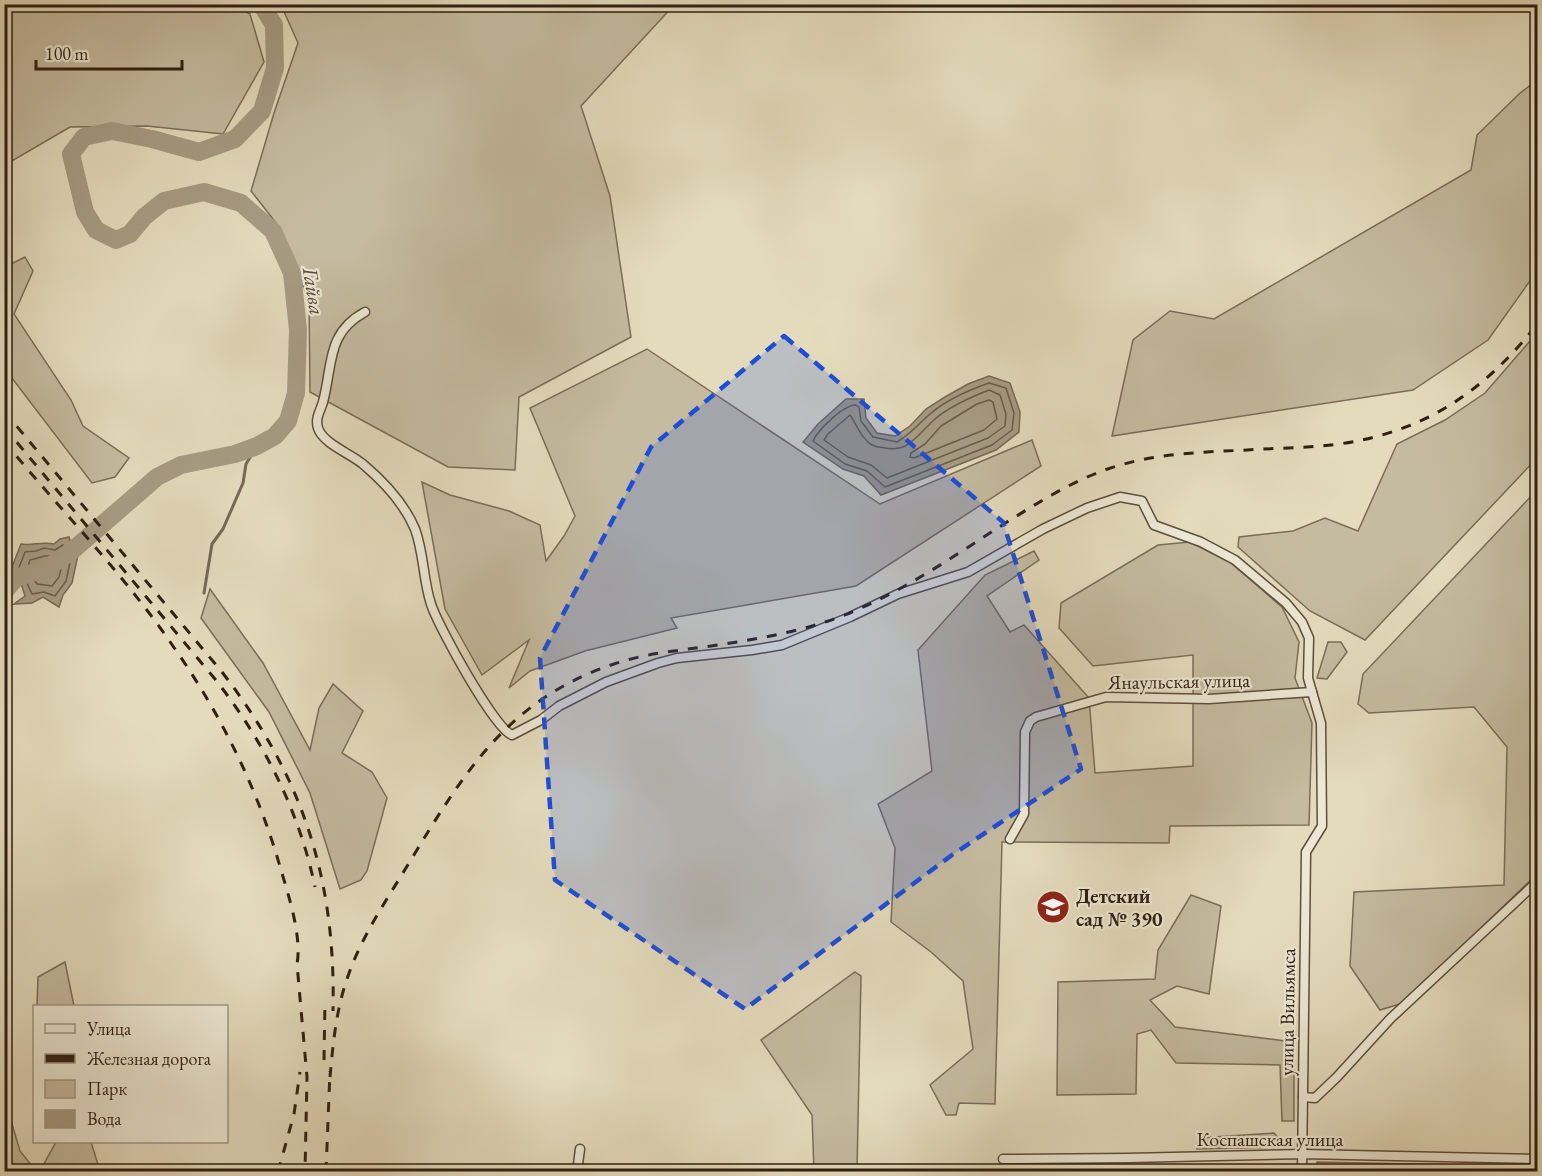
<svg xmlns="http://www.w3.org/2000/svg" width="1542" height="1176" font-family="'EB Garamond',serif">
	<rect width="100%" height="100%" fill="#e4dbbd"/>
	<filter id="stains"><feTurbulence type="fractalNoise" baseFrequency=".00333" numOctaves="4"/><feColorMatrix values="0 0 0 0 .2 0 0 0 0 .09 0 0 0 0 .02 0 0 0 .5 -.17"/></filter>
	<radialGradient id="worn" r=".72"><stop offset=".6" stop-color="#630" stop-opacity="0"/><stop offset="1" stop-color="#630" stop-opacity=".3"/></radialGradient>
	<g fill="#c5bba0" stroke="#7a6d59" stroke-width="1.5">
		<polygon points="234,5 250,14 264,62 223,134 147,126 70,127 5,165 5,5"/>
		<polygon points="281,5 674,5 581,106 610,196 631,337 519,397 515,470 448,467 310,392 309,300 276,223 251,191 274,113 298,43"/>
		<polygon points="1537,80 1537,271 1488,340 1413,390 1112,436 1133,340 1170,311 1214,319 1471,170 1477,135 1519,94"/>
		<polygon points="25,257 33,271 14,314 71,400 83,426 129,458 115,477 92,483 5,369 5,267"/>
		<polygon points="1537,333 1537,458 1365,640 1310,611 1238,547 1239,537 1293,531 1325,518 1358,531 1397,444 1445,420 1485,393"/>
		<polygon points="647,349 880,504 1032,440 1041,466 856,586 671,618 677,628 585,651 530,671 509,688 529,640 482,675 445,609 422,482 450,495 509,511 540,525 546,561 564,536 575,516 530,408"/>
		<polygon points="1537,490 1537,874 1403,1003 1380,1010 1350,966 1354,892 1504,885 1507,747 1474,707 1369,713 1358,704 1363,674"/>
		<polygon points="1190,542 1231,563 1282,607 1299,642 1295,678 1312,723 1309,825 1170,826 1169,843 1002,842 995,1104 959,1103 956,1115 946,1115 930,1085 973,1049 963,981 931,952 891,922 895,848 878,804 932,771 918,650 985,575 1034,551 1039,560 987,596 1010,632 1024,625 1089,698 1095,773 1193,766 1193,655 1093,666 1059,628 1061,603 1158,545"/>
		<polygon points="210,589 263,663 310,750 319,708 333,684 363,711 342,753 372,772 387,798 367,871 361,880 340,889 310,793 269,712 201,618"/>
		<polygon points="1328,642 1341,642 1347,652 1327,679 1317,678"/>
		<polygon points="1191,895 1221,906 1209,994 1177,986 1150,1000 1175,1027 1294,1042 1294,1121 1282,1121 1280,1065 1176,1063 1151,1030 1137,1034 1136,1094 1057,1095 1058,982 1155,979 1158,950"/>
		<polygon points="65,962 74,1006 37,1006 38,977"/>
		<polygon points="855,972 861,976 857,1171 814,1171 812,1115 761,1040"/>
		<polygon points="4,1097 20,1151 36,1171 5,1171"/>
		<polygon points="1274,1133 1285,1147 1197,1149 1198,1138"/>
		<polygon points="56,1142 91,1142 100,1171 40,1171"/>
		<polygon points="1317,1162 1508,1166 1508,1171 1317,1172"/>
	</g>
	<g fill="#a69b83" stroke="#766956" stroke-width="1.5">
		<polygon points="989,376 1010,383 1020,412 1019,432 996,450 881,495 864,476 843,469 803,442 818,424 846,399 864,399 866,418 877,433 895,436 910,426 926,409 945,397 968,384"/>
		<path d="M 69,537 L 73,550 L 78,555 L 72,583 L 63,595 L 59,607 L 43,597 L 32,603 L 14,604 L 25,596 L 21,583 L 10,572 L 21,544 C 33,546 42,541 54,544 L 60,539 Z"/>
	</g>
	<g fill="none" stroke-linecap="round" stroke-linejoin="round">
		<g stroke="#6a5d4a" stroke-width="1.5">
			<path d="M 989,383 L 1006,388 L 1014,413 L 1012,430 L 992,445 L 885,487 L 867,471 L 845,464 L 813,441 C 818,430 843,405 856,405 L 859,407 L 861,421 L 873,437 L 897,442 C 912,433 917,425 930,414 C 946,400 969,390 989,383 Z"/>
			<path d="M 989,390 L 1000,395 L 1006,414 L 1005,426 L 988,438 L 887,478 L 871,465 L 848,457 L 824,440 L 828,434 L 850,415 C 856,423 859,434 868,442 C 872,447 879,447 885,448 C 909,453 919,433 935,419 C 950,406 971,397 989,390 Z"/>
			<polygon points="989,400 993,402 997,419 984,430 914,458 910,457 911,453 925,444 941,426 977,404"/>
			<polygon points="63,545 71,558 66,581 55,596 44,592 32,594 26,581 18,570 25,552 36,551 44,548 55,550"/>
			<polygon points="45,556 60,556 63,560 59,577 52,586 37,584 27,569 30,560"/>
		</g>
		<polyline stroke="#766956" stroke-width="3" points="204,593 212,544 223,529 243,483 246,464 257,446"/>
		<polyline stroke="#a69b83" stroke-width="18" points="4,592 16,578 47,568 73,550 157,477 181,465 235,454 257,446 275,436 288,421 296,393 298,330 292,273 273,231 241,203 204,192 164,201 144,217 130,234 116,240 96,230 85,212 71,154 84,137 112,131 152,139 199,152 235,139 262,111 275,68 274,25 261,4"/>
		<g stroke="#5c4e3d" stroke-width="11">
			<g id="minor">
				<path d="M 365,312 C 326,333 333,365 323,402 C 320,412 315,418 318,428 C 323,444 352,454 364,465 C 384,482 404,503 415,529 C 424,553 423,580 431,604 C 438,626 494,728 512,735 L 541,720 L 559,706 L 606,682 L 658,663 L 677,658 L 752,650 L 782,645 L 850,617 L 898,594 L 968,572 L 1043,529 L 1087,508 L 1120,497 L 1142,501 L 1154,525 L 1201,542 L 1235,560 L 1286,603 L 1302,622 L 1309,638 L 1308,678 L 1321,723 L 1322,826 L 1306,852 L 1302,1172"/>
				<polyline points="1010,839 1024,814 1025,732 1030,721 1036,717 1106,697 1209,699 1312,692"/>
				<polyline points="1303,1097 1315,1098 1337,1077 1390,1019 1538,881"/>
				<polyline points="1003,1159 1128,1158 1302,1154 1538,1159"/>
				<polyline points="577,1172 580,1149"/>
			</g>
		</g>
		<use href="#minor" stroke="#ede8d4" stroke-width="8"/>
		<g stroke="#2e1f12" stroke-width="3" stroke-dasharray="10 10" stroke-linecap="butt">
			<path d="M 4,411 L 222,672 C 303,777 336,879 333,1011"/>
			<path d="M 4,427 L 215,679 C 263,740 299,810 315,887"/>
			<path d="M 4,441 C 61,511 125,575 175,649 C 222,716 259,792 281,870 C 289,897 302,937 297,964 L 307,1077 L 305,1172"/>
			<polyline points="324,1060 325,1000"/>
			<path d="M 330,1077 C 333,1044 336,1011 347,979 C 361,937 386,901 409,863 C 463,774 508,699 614,664 C 643,654 674,651 704,647 C 758,639 811,631 861,608 C 913,585 960,552 1007,522 C 1044,499 1082,475 1124,464 C 1164,453 1205,452 1247,450 C 1277,448 1308,448 1339,444 C 1425,432 1485,391 1538,323"/>
			<polyline points="278,1172 294,1114 300,1072"/>
			<polyline points="326,1172 330,1071"/>
		</g>
	</g>
	<path fill="#1d4ed8" fill-opacity="0.2" stroke="#1d4ed8" stroke-width="4.5" stroke-dasharray="12 8" stroke-linejoin="round" d="M 784,336 L 1003,522 L 1081,769 L 952,855 L 745,1009 L 555,880 L 540,658 L 651,447 Z"/>
	<defs>
		<g id="school-disc" transform="scale(1.725)"><circle r="9.5" fill="#8f2418" stroke="#ede8d4"/><path d="M0-5L7-2L0 1L-7-2ZM-4 1L0 2.5L4 1V4Q0 6-4 4Z" fill="#fff"/></g>
	</defs>
	<g fill-rule="evenodd">
		<use href="#school-disc" x="1053" y="907"/>
	</g>
	<g text-anchor="middle" dominant-baseline="central" stroke-width="4.5" stroke-linejoin="round" paint-order="stroke">
		<g font-size="20" fill="#2e1f12" stroke="#ede8d4">
			<text transform="translate(1179 681) rotate(-1)">Янаульская улица</text>
			<text transform="translate(1287 1012) rotate(-89)">улица Вильямса</text>
			<text x="1270" y="1139">Коспашская улица</text>
		</g>
		<g font-size="20" font-weight="bold" fill="#2e1f12" stroke="#ede8d4" text-anchor="start">
			<text x="1076" y="896">Детский<tspan x="1076" dy="23">сад № 390</tspan></text>
		</g>
		<g font-size="21" font-style="italic" fill="#584a3a" stroke="#ede8d4">
			<text transform="translate(314 291) rotate(81)">Гайва</text>
		</g>
	</g>
	<rect width="1542" height="1176" fill="none" stroke="#e4dbbd" stroke-width="24"/>
	<rect x="6" y="6" width="1530" height="1164" fill="none" stroke="#2e1f12" stroke-width="3"/>
	<rect x="12" y="12" width="1518" height="1152" fill="none" stroke="#2e1f12" stroke-width="1.5"/>
	<rect x="33" y="1005" width="195" height="138" fill="#ede8d4" stroke="#a19886" stroke-width="1.5"/>
	<rect x="45" y="1024" width="30" height="9" fill="#ede8d4" stroke="#a19886" stroke-width="1.5"/>
	<text x="87" y="1035" font-size="18" fill="#2e1f12">Улица</text>
	<rect x="45" y="1054" width="30" height="9" fill="#2e1f12" stroke="#a19886" stroke-width="1.5"/>
	<text x="87" y="1065" font-size="18" fill="#2e1f12">Железная дорога</text>
	<rect x="45" y="1080" width="30" height="18" fill="#c5bba0" stroke="#a19886" stroke-width="1.5"/>
	<text x="87" y="1095" font-size="18" fill="#2e1f12">Парк</text>
	<rect x="45" y="1110" width="30" height="18" fill="#a69b83" stroke="#a19886" stroke-width="1.5"/>
	<text x="87" y="1125" font-size="18" fill="#2e1f12">Вода</text>
	<path d="M36 60v9h146v-9" fill="none" stroke="#2e1f12" stroke-width="3"/>
	<text x="45" y="60" font-size="18" fill="#2e1f12" stroke="#ede8d4" stroke-width="4.5" paint-order="stroke">100 m</text>
	<rect width="100%" height="100%" filter="url(#stains)"/>
	<rect width="100%" height="100%" fill="url(#worn)"/>
</svg>
